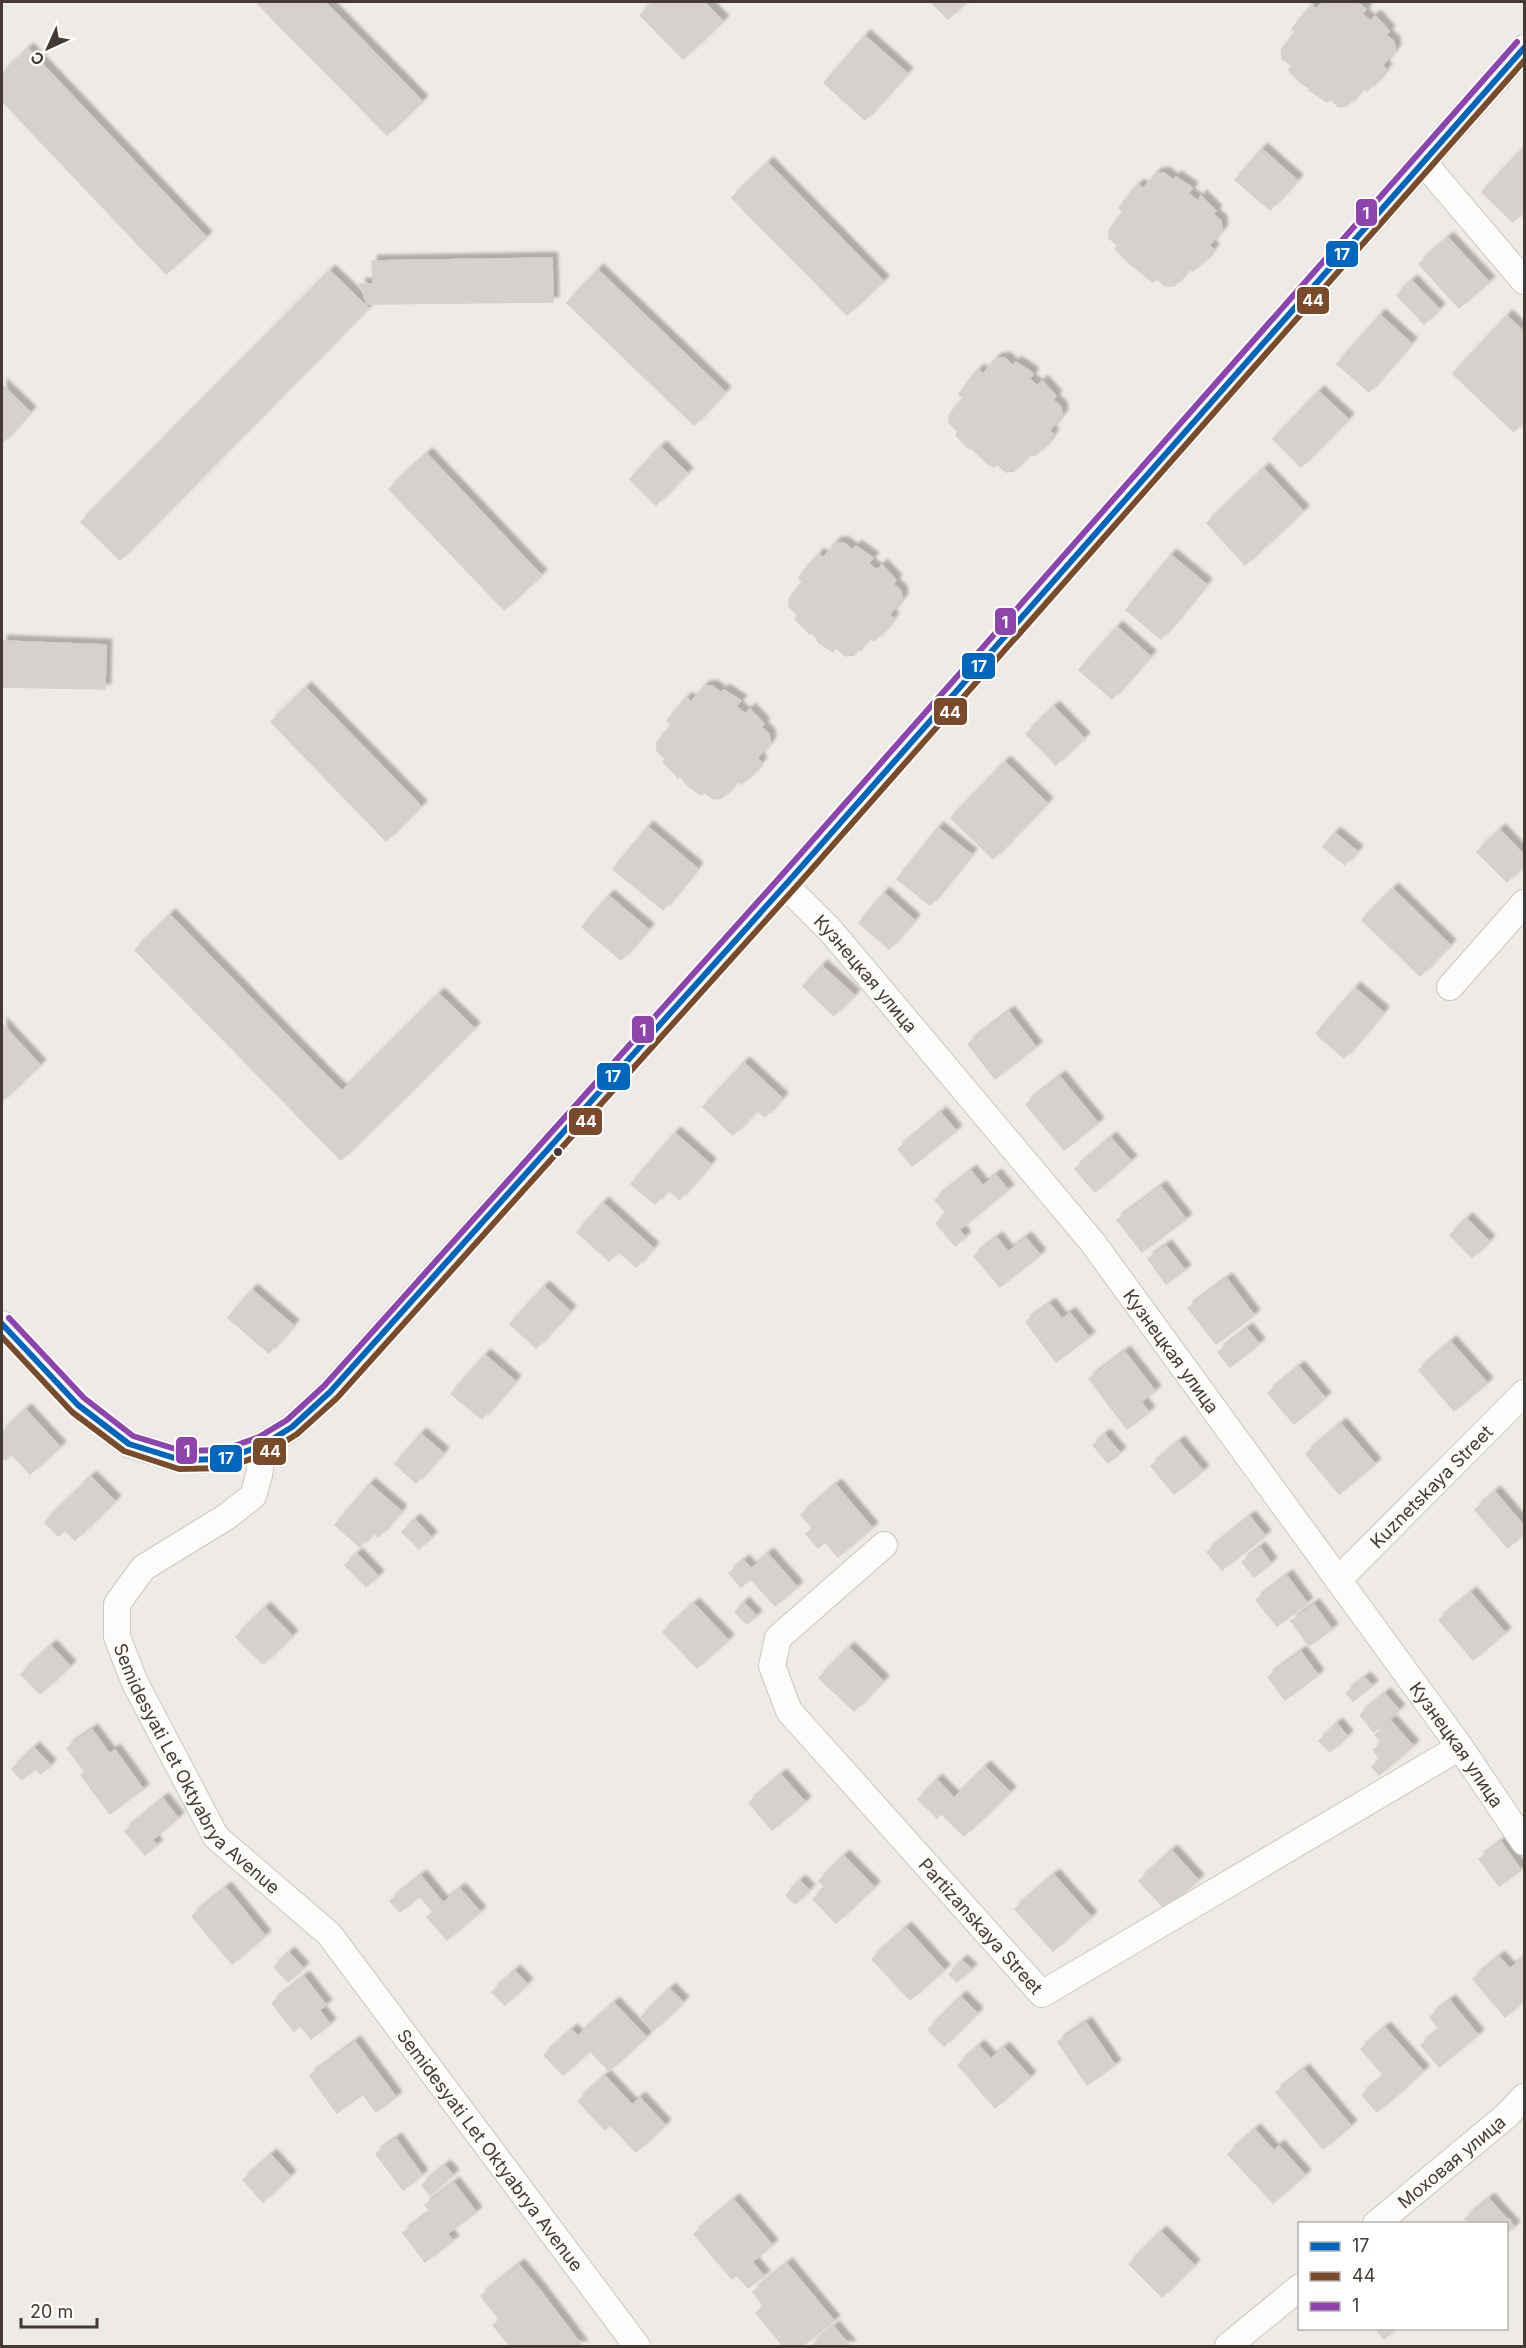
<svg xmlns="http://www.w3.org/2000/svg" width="1526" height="2348" font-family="Inter,sans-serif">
	<defs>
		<filter id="shadow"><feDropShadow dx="5.5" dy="-5.5" stdDeviation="1.5" flood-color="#0004"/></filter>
	</defs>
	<rect width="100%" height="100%" fill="#eeeae6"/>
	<g fill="#d6d1cd" stroke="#d6d0cc" stroke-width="1.5" filter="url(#shadow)">
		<polygon points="256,2 325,2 422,101 387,135"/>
		<polygon points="654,2 704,2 723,21 683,59 640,15"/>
		<polygon points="931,2 966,2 948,19"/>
		<polygon points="1323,2 1356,2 1366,9 1362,14 1370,21 1375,16 1377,18 1389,31 1386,35 1394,42 1395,50 1382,66 1386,69 1378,80 1367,91 1363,88 1347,106 1339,107 1330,99 1327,102 1309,90 1311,89 1301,83 1291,73 1289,70 1292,66 1282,58 1281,50 1296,32 1292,29 1295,25 1312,5 1316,9"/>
		<polygon points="865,36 907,73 865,120 824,83"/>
		<polygon points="28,49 206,237 166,274 2,101 2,74"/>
		<polygon points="1262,149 1297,180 1270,210 1235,180"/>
		<polygon points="1522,150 1524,152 1524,210 1513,222 1482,192"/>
		<polygon points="768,163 883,281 847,315 732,198"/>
		<polygon points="1164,173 1173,180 1176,177 1191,187 1192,189 1188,193 1198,201 1201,196 1216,211 1213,214 1221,221 1222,230 1209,245 1213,249 1205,260 1193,271 1189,268 1174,286 1165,286 1157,279 1153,282 1150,280 1128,262 1115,249 1118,246 1109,238 1109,230 1123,212 1119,208 1133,190 1139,185 1143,189 1156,174"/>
		<polygon points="1448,238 1489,282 1459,308 1419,264"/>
		<polygon points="552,258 553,302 367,304 360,284 373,284 372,261"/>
		<polygon points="598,270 725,392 694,425 567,303"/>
		<polygon points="330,271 368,308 248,430 209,393"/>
		<polygon points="1412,281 1439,309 1424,324 1397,295"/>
		<polygon points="1380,315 1411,343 1369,392 1337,364"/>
		<polygon points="1507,316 1524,332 1524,421 1514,432 1453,374"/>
		<polygon points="1005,358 1013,366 1016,362 1031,372 1033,374 1029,379 1038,386 1042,381 1044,383 1056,396 1053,400 1061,407 1062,415 1049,431 1053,434 1044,447 1034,456 1030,453 1014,471 1006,472 997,464 994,467 988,464 972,449 968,448 956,435 958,431 949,423 949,415 964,397 959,394 971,378 979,370 983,374 996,359"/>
		<polygon points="2,385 30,412 2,443"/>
		<polygon points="1319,392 1348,419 1301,467 1273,439"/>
		<polygon points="209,393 248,430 120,560 81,522"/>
		<polygon points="661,447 687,473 656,505 630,479"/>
		<polygon points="427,454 541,575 504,610 389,489"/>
		<polygon points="1264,469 1303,511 1245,565 1207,523"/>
		<polygon points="836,543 844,543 853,550 856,546 873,558 868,563 877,570 882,565 896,580 893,584 901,591 902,599 889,615 893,618 885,629 874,641 869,637 854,655 846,656 836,648 833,652 818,642 817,638 811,633 810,634 795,619 798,615 789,607 789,599 803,581 799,578 803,572 819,554 823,558"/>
		<polygon points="1171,555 1206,584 1161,639 1126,610"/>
		<polygon points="1117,627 1150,656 1112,699 1079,670"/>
		<polygon points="2,641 106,645 105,689 2,687"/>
		<polygon points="712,686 721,693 724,690 741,701 736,706 745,714 750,709 764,724 761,727 769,734 770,743 757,758 761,762 752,774 742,784 737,780 722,798 714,799 704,792 702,795 695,791 687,785 680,776 678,778 676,775 663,762 666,759 657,751 657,742 672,725 667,721 679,706 687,698 691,702 704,687"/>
		<polygon points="306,688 421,806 386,841 271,722"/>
		<polygon points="1054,707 1084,738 1056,765 1026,734"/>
		<polygon points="1005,762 1047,803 993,859 951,818"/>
		<polygon points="648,827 697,868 663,910 613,869"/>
		<polygon points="938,828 971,854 930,905 897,879"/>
		<polygon points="1500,830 1524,855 1524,864 1507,882 1477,852"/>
		<polygon points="1335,833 1357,851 1345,865 1323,847"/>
		<polygon points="1393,889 1450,945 1420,976 1362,920"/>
		<polygon points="884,893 914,920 889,949 859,923"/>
		<polygon points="609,896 648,929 621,960 582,927"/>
		<polygon points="170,915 279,1027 244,1061 135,950"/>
		<polygon points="822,966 854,995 834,1016 803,986"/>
		<polygon points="1355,988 1383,1012 1344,1058 1316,1034"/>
		<polygon points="439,994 474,1028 407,1095 373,1060"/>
		<polygon points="1009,1012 1036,1047 995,1079 968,1044"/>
		<polygon points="2,1024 40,1065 2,1101"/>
		<polygon points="279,1027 318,1067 283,1101 244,1061"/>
		<polygon points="373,1060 407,1095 341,1160 283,1101 318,1067 342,1091"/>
		<polygon points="744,1063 782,1098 765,1117 757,1110 733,1135 703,1107"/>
		<polygon points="1060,1077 1098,1123 1064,1150 1026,1104"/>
		<polygon points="941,1113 956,1131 912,1166 898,1149"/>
		<polygon points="675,1133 710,1164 679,1200 668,1189 655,1204 631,1184"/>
		<polygon points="1111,1138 1131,1161 1095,1192 1075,1169"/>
		<polygon points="971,1171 983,1186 996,1175 1008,1190 959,1230 965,1237 955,1246 936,1223 947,1214 935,1200"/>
		<polygon points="1161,1187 1186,1219 1142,1252 1117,1220"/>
		<polygon points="603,1203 653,1248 636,1267 618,1251 609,1261 577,1232"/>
		<polygon points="1467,1219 1489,1241 1472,1258 1450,1235"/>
		<polygon points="997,1238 1008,1252 1026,1238 1040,1255 1000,1287 974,1256"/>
		<polygon points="1166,1246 1185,1270 1166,1284 1148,1259"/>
		<polygon points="1227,1279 1254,1315 1216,1344 1188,1308"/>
		<polygon points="544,1287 570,1311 536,1348 510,1324"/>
		<polygon points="252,1290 293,1325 269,1353 228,1318"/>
		<polygon points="1050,1304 1062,1319 1070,1313 1089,1337 1056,1362 1026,1322"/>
		<polygon points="1247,1329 1259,1344 1230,1367 1218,1352"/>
		<polygon points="1451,1342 1487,1383 1454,1411 1419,1370"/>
		<polygon points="1125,1352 1155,1391 1141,1402 1149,1412 1127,1429 1089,1379"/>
		<polygon points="485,1355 515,1381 482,1419 451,1394"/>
		<polygon points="1299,1367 1325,1398 1294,1424 1268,1393"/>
		<polygon points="26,1410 60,1447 30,1474 11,1454 5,1460 2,1456 2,1432"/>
		<polygon points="1341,1424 1375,1464 1339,1494 1306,1454"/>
		<polygon points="421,1434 443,1453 416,1483 395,1464"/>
		<polygon points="1105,1435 1120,1453 1108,1463 1093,1445"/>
		<polygon points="1179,1442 1203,1471 1174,1494 1151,1466"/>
		<polygon points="91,1477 115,1501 75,1540 65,1530 58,1536 45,1522"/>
		<polygon points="370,1484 401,1511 378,1537 372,1532 360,1547 335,1525"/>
		<polygon points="836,1485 872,1528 838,1557 825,1542 818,1548 806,1534 813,1528 801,1515"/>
		<polygon points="1495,1492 1524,1526 1524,1533 1508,1548 1475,1510"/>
		<polygon points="1250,1517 1265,1536 1222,1570 1207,1552"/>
		<polygon points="415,1520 431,1537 419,1549 402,1532"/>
		<polygon points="1260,1548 1271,1563 1254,1577 1242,1562"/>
		<polygon points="357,1554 378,1576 366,1587 345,1565"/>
		<polygon points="768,1554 797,1587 775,1606 751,1579 741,1587 729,1573 744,1561 751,1569"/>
		<polygon points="1287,1576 1307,1603 1277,1626 1256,1600"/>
		<polygon points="1471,1593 1505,1633 1473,1660 1439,1620"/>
		<polygon points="744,1603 756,1616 747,1624 735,1612"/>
		<polygon points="694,1604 728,1640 697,1668 663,1632"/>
		<polygon points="1314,1605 1332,1629 1309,1646 1291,1621"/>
		<polygon points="265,1608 292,1636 263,1664 236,1637"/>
		<polygon points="51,1646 70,1666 40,1694 21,1674"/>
		<polygon points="849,1648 883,1681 854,1711 819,1678"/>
		<polygon points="1301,1652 1318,1675 1285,1700 1268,1677"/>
		<polygon points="1365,1678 1372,1686 1353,1701 1346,1693"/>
		<polygon points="1385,1694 1399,1710 1374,1732 1360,1715"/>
		<polygon points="1391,1721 1413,1746 1379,1775 1372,1767 1380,1759 1373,1750 1382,1743 1375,1735"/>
		<polygon points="1337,1724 1347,1736 1330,1752 1319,1741"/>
		<polygon points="92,1730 110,1754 85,1772 67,1748"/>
		<polygon points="34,1748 50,1765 41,1774 34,1768 22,1780 12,1769"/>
		<polygon points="115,1750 128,1768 94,1793 81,1775"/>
		<polygon points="985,1767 1010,1792 964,1836 941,1813 937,1818 918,1799 937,1780 954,1798"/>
		<polygon points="128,1768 143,1789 110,1814 94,1793"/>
		<polygon points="781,1775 805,1802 772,1830 749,1803"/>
		<polygon points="163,1799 178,1818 152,1840 157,1845 145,1855 125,1831"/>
		<polygon points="1501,1842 1521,1870 1499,1886 1479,1859"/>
		<polygon points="1172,1851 1198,1880 1165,1909 1139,1881"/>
		<polygon points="844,1856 874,1887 836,1923 813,1899 826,1888 819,1881"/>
		<polygon points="1054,1875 1091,1917 1053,1951 1015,1909"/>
		<polygon points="421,1876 443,1903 460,1889 480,1912 447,1940 427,1917 433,1912 420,1896 400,1912 390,1901"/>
		<polygon points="800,1881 809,1890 795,1904 786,1895"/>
		<polygon points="226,1888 265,1936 232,1964 192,1916"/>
		<polygon points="906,1928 944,1970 910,2000 872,1959"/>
		<polygon points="289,1953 303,1968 288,1982 274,1967"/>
		<polygon points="1499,1957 1510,1969 1524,1957 1524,2001 1505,2017 1473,1979"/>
		<polygon points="962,1961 971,1969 957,1982 949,1974"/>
		<polygon points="515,1971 527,1984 505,2005 492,1992"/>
		<polygon points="304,1977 326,2005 319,2010 330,2024 311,2039 300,2025 294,2031 272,2003"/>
		<polygon points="670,1989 683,2002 654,2030 641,2017"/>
		<polygon points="961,1997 977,2013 944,2046 928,2030"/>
		<polygon points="1450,2001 1478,2035 1439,2067 1421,2045 1440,2030 1430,2017"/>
		<polygon points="614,2003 646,2037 609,2071 577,2037"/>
		<polygon points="1086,2023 1115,2065 1087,2085 1058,2042"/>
		<polygon points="1385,2028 1423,2071 1399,2093 1361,2049"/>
		<polygon points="572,2030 590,2050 563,2075 544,2055"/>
		<polygon points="355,2042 396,2097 376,2112 363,2094 337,2113 310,2076"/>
		<polygon points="979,2046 991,2059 1004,2048 1030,2077 995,2108 958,2065"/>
		<polygon points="1304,2070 1351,2126 1323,2149 1276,2092"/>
		<polygon points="605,2076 632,2105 605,2130 578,2101"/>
		<polygon points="1384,2076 1399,2093 1377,2112 1362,2095"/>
		<polygon points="640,2098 665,2125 636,2152 610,2125"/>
		<polygon points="1255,2130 1274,2151 1279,2146 1305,2175 1273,2203 1228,2154"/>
		<polygon points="396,2139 422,2175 403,2190 376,2154"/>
		<polygon points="271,2155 290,2176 263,2202 243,2180"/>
		<polygon points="445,2166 453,2175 430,2195 422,2185"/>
		<polygon points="454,2183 476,2212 447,2234 453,2241 425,2262 403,2233 431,2212 425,2205"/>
		<polygon points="1489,2199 1514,2227 1506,2234 1506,2224 1469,2224 1465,2219"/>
		<polygon points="734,2200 772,2245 752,2262 764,2276 748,2288 737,2275 732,2279 694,2234"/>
		<polygon points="1161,2232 1194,2265 1162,2297 1129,2264"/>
		<polygon points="787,2264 834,2321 802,2346 783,2346 756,2313 764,2306 753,2292"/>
		<polygon points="519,2265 539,2289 500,2320 481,2296"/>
		<polygon points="539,2289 558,2314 515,2346 510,2346 493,2325"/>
		<polygon points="558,2314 582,2346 515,2346"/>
		<polygon points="834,2327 850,2346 811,2346"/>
		<polygon points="1375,2328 1396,2328 1384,2339"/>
	</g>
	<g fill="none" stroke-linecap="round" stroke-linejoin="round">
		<g stroke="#cbc6c2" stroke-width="28">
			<g id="minor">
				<polyline points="1424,163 1524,281"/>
				<path id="s1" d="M 785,885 L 831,931 L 1093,1243 L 1460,1747 L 1524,1842"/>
				<polyline points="1450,987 1524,903"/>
				<polyline points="2,1324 78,1405 129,1444 181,1460 225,1459 263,1445 292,1427 330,1392 796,873 1524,48"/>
				<path id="s2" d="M 263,1445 L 259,1475 L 253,1496 L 226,1517 L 143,1568 L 117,1604 L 117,1637 L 135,1683 L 216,1837 L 329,1934 L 637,2346"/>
				<path id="s3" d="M 884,1545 L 778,1638 L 772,1666 L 789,1711 L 1042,1994 L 1460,1747"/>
				<path id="s4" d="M 1338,1580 L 1524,1393"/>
				<path id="s5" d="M 1376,2224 L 1506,2116 L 1524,2097"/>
				<polyline points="1228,2346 1300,2287"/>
			</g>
		</g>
		<use href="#minor" stroke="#fcfcfb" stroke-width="26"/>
		<g stroke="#fff" stroke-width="10">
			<polyline id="bus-1" points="2,1324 78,1405 129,1444 181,1460 225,1459 263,1445 292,1427 330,1392 796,873 1524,48"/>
		</g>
		<g stroke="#fff" stroke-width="10">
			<polyline id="bus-2" points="2,1337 72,1412 124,1451 179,1469 226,1468 267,1453 297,1434 337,1398 803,879 1524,61"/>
		</g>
		<g stroke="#fff" stroke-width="10">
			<polyline id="bus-3" points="9,1318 84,1398 133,1436 182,1451 223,1450 259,1437 287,1420 324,1386 789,867 1517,42"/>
		</g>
		<use href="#bus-1" stroke="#0065bd" stroke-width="6"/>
		<use href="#bus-2" stroke="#7a4b2a" stroke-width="6"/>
		<use href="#bus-3" stroke="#8e44ad" stroke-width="6"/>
	</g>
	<circle fill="#443933" stroke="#fff" stroke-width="2" cx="558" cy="1152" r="5"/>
	<g text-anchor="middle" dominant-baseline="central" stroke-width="4.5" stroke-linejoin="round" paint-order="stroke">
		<g font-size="18" fill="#443933" stroke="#fff">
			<text stroke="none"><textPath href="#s1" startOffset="120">Кузнецкая улица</textPath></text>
			<text stroke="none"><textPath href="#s1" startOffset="606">Кузнецкая улица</textPath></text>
			<text stroke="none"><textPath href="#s4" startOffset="132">Kuznetskaya Street</textPath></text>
			<text stroke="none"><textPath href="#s1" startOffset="1092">Кузнецкая улица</textPath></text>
			<text stroke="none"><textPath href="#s2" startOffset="417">Semidesyati Let Oktyabrya Avenue</textPath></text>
			<text stroke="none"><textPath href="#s3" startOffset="506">Partizanskaya Street</textPath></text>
			<text stroke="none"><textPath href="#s2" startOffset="903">Semidesyati Let Oktyabrya Avenue</textPath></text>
			<text stroke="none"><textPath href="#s5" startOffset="98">Моховая улица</textPath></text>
		</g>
	</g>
	<g stroke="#fff" stroke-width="2">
		<rect x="1355" y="198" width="23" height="29" rx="6" fill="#8e44ad"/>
		<rect x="1325" y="240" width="34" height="28" rx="6" fill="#0065bd"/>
		<rect x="1296" y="286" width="34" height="29" rx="6" fill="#7a4b2a"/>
		<rect x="994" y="607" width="23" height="29" rx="6" fill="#8e44ad"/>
		<rect x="961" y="652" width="35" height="28" rx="6" fill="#0065bd"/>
		<rect x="933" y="697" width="35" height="29" rx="6" fill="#7a4b2a"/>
		<rect x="631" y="1015" width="24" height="29" rx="6" fill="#8e44ad"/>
		<rect x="596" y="1062" width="35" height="29" rx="6" fill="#0065bd"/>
		<rect x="568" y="1107" width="35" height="29" rx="6" fill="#7a4b2a"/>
		<rect x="175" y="1436" width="23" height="29" rx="6" fill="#8e44ad"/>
		<rect x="252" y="1437" width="35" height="29" rx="6" fill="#7a4b2a"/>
		<rect x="209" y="1444" width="34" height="29" rx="6" fill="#0065bd"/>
	</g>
	<g font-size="16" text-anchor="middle" font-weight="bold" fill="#fff">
		<text x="1366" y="219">1</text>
		<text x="1342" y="260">17</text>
		<text x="1313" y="306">44</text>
		<text x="1005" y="628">1</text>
		<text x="979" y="672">17</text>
		<text x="950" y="718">44</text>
		<text x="643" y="1036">1</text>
		<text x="613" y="1082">17</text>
		<text x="586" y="1127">44</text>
		<text x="187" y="1457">1</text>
		<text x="270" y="1457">44</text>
		<text x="226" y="1464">17</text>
	</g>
	<rect width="1526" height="2348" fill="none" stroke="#443933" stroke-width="6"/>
	<rect x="1298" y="2222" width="210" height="108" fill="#ffffff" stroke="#b4b0ad" stroke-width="1.5"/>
	<rect x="1310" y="2242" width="30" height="9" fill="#0065bd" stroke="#b4b0ad" stroke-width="1.5"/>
	<text x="1352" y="2252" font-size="18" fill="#443933">17</text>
	<rect x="1310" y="2272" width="30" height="9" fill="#7a4b2a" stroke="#b4b0ad" stroke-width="1.5"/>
	<text x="1352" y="2282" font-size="18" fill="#443933">44</text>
	<rect x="1310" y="2302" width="30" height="9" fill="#8e44ad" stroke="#b4b0ad" stroke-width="1.5"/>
	<text x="1352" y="2312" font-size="18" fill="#443933">1</text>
	<g transform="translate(48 48) rotate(225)" stroke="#ffffff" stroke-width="4.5" paint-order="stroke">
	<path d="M0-4.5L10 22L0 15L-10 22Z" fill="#443933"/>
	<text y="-9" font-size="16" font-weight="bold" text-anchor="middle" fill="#443933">С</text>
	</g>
	<path d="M21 2318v9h76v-9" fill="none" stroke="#443933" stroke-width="3"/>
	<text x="30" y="2318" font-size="18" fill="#443933" stroke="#ffffff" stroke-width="4.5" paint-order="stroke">20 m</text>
</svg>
